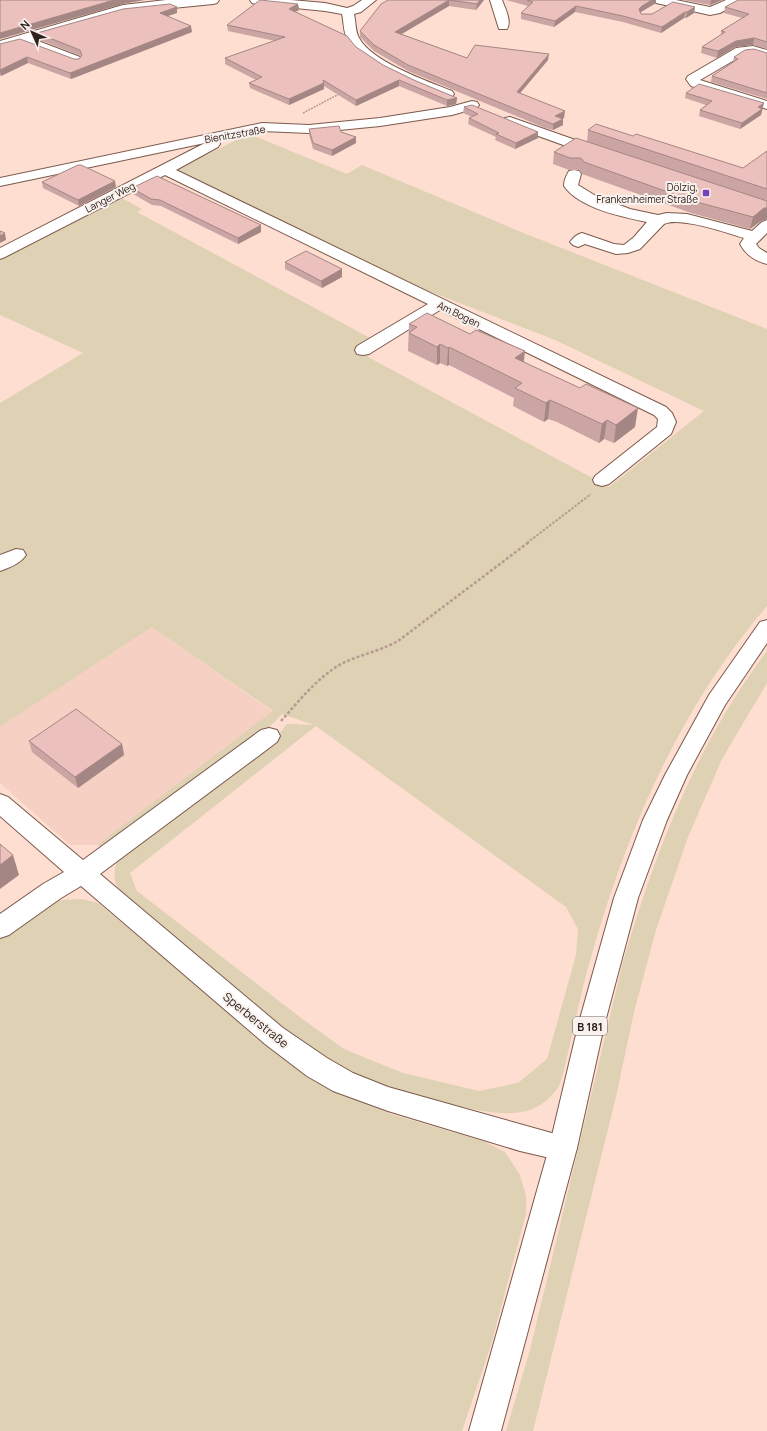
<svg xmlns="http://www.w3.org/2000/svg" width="767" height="1431" font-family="Manrope,sans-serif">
	<rect width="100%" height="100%" fill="#feded1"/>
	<polygon fill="#f6d0c2" points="152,627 273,712 97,845 70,845 0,783 0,727"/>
	<g fill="#dfd1b4" fill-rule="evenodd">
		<path d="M 249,134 L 347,174 L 362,165 L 526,234 L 767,329 L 767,606 C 682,705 627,829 592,954 C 583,983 577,1014 570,1044 C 567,1057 564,1073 559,1086 C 555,1093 547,1101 540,1105 C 518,1120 479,1111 455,1105 C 422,1096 386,1090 356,1075 C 290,1044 237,990 182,944 C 165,930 149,916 133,901 C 128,897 120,892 117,886 C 112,876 115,864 120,855 L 276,738 L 287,724 L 314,725 L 282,714 L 261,736 L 106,848 L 97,845 L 273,711 L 152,627 L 0,727 L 0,403 L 83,353 L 0,315 L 0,257 L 118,196 L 142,209 L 137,212 L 372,339 L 368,357 L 609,487 L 704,411 L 555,340 L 426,290 L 176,170 ZM 316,726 L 566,907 L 578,929 L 576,955 L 547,1059 L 518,1083 L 479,1091 L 403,1073 L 344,1049 L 301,1018 L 137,891 L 130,873 Z"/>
		<path d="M 767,651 L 767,683 L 722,759 L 688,837 L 656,930 L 634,1012 L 616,1097 L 533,1431 L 506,1431 L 530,1350 L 623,962 C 655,852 697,743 767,651 Z"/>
		<polygon points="81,899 98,903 261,1040 328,1086 391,1114 483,1141 505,1152 520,1175 526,1196 526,1214 491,1345 462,1431 0,1431 0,935 43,904 62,900"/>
	</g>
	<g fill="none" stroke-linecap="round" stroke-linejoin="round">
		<g stroke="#7b594b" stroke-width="2">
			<g id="minor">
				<polygon points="166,0 219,0 217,3 213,4 123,13 33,39 80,57 81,60 80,63 75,64 31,48 21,43 0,49 0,41 123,5"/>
				<path d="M 250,0 L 291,0 L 325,3 L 347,8 L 353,6 L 362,0 L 376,0 L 361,12 L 354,14 C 356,22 355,31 359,38 C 372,62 427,81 452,91 L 454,94 L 452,97 L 442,97 C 412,84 363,69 347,38 C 343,31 344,22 342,14 L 325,11 L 256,4 L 252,3 Z"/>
				<path d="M 490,0 L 502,0 C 505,8 512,21 507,29 L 499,29 Z"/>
				<polygon points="654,0 676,0 710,7 726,0 741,0 739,3 720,13 710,15 656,3"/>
				<polygon points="753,46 767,50 767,58 753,54 743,55 700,80 767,101 767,109 691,86 686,79 688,76 736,48"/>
				<polygon points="472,101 477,102 479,105 477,108 452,115 380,126 309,133 262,131 219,140 220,144 218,147 176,170 666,407 672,413 676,422 671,434 609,484 602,486 595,484 593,480 595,476 657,427 658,419 654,415 440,310 369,354 363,355 357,354 355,350 357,346 428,304 165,175 5,257 0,259 0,248 205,143 0,186 0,178 262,123 309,125 380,118 450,107"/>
				<polygon points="510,117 601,149 603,152 601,155 596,156 591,155 505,124 503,121 505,118"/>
				<path d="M 574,170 L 579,171 L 581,174 L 578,185 L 596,196 L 630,209 L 658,215 L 667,213 L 687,214 L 752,231 L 762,222 L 767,220 L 767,233 L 756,244 L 759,248 L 767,253 L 767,264 C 755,261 746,255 740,244 L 744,238 C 727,233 679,216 664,224 L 640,249 L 628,253 L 616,254 L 585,244 L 578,247 L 573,245 L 570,242 C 574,237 576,235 582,233 L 614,244 L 624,245 L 634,237 L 647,222 C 622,217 579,208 564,186 C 564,180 566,176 569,171 Z"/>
				<path d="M 16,549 L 23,550 L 26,555 C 21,563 9,568 0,571 L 0,555 Z"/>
				<polygon points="269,728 277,730 280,736 277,742 100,874 283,1028 327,1058 353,1073 388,1087 573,1139 577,1148 573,1157 563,1161 520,1151 388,1111 333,1091 307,1076 265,1044 81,886 61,898 9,935 0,938 0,914 43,884 64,872 0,816 0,794 8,797 83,860 261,730"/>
			</g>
		</g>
		<g stroke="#7b594b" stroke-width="2">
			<polygon id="major" points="767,620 767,643 725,705 687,775 667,820 638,898 604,1026 577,1148 501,1431 469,1431 549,1148 578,1026 614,898 643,820 665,775 709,695 760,622"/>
		</g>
		<polyline stroke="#b59b91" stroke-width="1.5" stroke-dasharray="2 1" stroke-linecap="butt" points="303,113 341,93"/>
		<polyline stroke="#b59b91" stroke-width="2" stroke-dasharray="2.5 1.5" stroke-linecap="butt" points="527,543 591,494"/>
		<path stroke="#b59b91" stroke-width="2.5" stroke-dasharray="3 2" stroke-linecap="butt" d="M 281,721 C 299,701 317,678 341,664 C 359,655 380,651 398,641 L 529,542"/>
		<use href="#minor" fill="#fff" fill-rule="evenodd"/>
		<use href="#major" fill="#fff" fill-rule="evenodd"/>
	</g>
	<g fill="#caa5a3">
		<polygon points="388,0 484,0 476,10 449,6 401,34 467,58 548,60 520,93 564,118 562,119 563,119 563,125 553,130 545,128 408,71 374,51 360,37 360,31"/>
		<polygon points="506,0 656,0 656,3 641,12 641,14 652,14 695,7 694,13 686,18 684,18 661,33 623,22 575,12 554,27 521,19 521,13 528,6"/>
		<polygon points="683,0 722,0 710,5"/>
		<polygon points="767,0 767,49 753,45 735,47 717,58 701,53 702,47 721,35 721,31 742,18 724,13 725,7"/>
		<polygon points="298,4 299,10 295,12 356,47 383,65 416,81 457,98 456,104 447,106 399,86 356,106 324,86 324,89 289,105 250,88 249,83 256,80 225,64 225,58 275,41 228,31 227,25"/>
		<polygon points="177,7 177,13 168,16 192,32 71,79 28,63 1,76 0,75 0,44 74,59 79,59 81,56 38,39 37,33"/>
		<polygon points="767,53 767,99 711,82 712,76 733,62 734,57"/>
		<polygon points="686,93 763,109 762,110 761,115 740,129 699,116 700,110 706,105 685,98"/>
		<polygon points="464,107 538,132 538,138 515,149 495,140 496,137 468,124 469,118 472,117 463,113"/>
		<polygon points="309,129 341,132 356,137 356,143 332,156 313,149 309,134"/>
		<polygon points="588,130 633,136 743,168 767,151 767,219 761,221 750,229 691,213 582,174 579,170 569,170 553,164 554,152 587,142"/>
		<polygon points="42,182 116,187 79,206 43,188"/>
		<polygon points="132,188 261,232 238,244 161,206 152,205 133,194"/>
		<polygon points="285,262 342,277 322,288 285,269"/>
		<polygon points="409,324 524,362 635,427 614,443 604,439 599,443 557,422 548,419 544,422 513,406 514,398 449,365 447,366 440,363 437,365 408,351"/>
		<polygon points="29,741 122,744 124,755 78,788 32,752"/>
	</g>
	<g fill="#a48684">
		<polygon points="114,0 145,0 123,4 0,39 0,33"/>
		<polygon points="449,0 449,6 395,38 395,32"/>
		<polygon points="480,0 484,0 476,10 477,4"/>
		<polygon points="652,0 656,0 656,3 641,12 639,15 639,9 642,6"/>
		<polygon points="711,0 722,0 710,5"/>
		<polygon points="298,4 299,10 289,15 289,9"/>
		<polygon points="576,6 575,12 554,27 555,21"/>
		<polygon points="177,7 177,13 161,18 160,13"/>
		<polygon points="695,7 694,13 686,18 687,12"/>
		<polygon points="685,12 684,18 661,33 662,27"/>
		<polygon points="191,26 192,32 71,79 70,73"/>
		<polygon points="754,38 753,45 735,47 717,58 718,51 736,41"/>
		<polygon points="549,54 548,60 516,98 517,92"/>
		<polygon points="27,57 28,63 1,76 0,70"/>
		<polygon points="399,80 399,86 356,106 356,100"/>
		<polygon points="324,83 324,89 289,105 289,99"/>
		<polygon points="457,98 456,104 447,106 447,100"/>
		<polygon points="764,103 761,115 740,129 742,123 758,107"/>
		<polygon points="565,111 564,118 554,123 555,116"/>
		<polygon points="563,119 563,125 553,130 553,124"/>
		<polygon points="538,132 538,138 515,149 516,143"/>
		<polygon points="356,137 356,143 332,156 332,150"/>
		<polygon points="115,181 116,187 79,206 78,200"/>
		<polygon points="764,208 767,208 767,219 761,221 750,229 753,217"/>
		<polygon points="261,225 261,232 238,244 238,238"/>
		<polygon points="5,233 6,240 0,243 0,236"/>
		<polygon points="342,269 342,277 322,288 321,281"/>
		<polygon points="440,344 440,363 437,365 437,347"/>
		<polygon points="449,347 449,365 447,366 448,348"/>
		<polygon points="525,351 523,369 515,358"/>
		<polygon points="550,400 548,419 544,422 546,403"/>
		<polygon points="638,408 635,427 614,443 616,425"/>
		<polygon points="607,420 604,439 599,443 602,424"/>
		<polygon points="122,744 124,755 78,788 75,777"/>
		<polygon points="13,855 19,875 0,889 0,865"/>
	</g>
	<g fill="#ebc0bd" stroke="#a48684">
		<polygon points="0,0 114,0 0,33"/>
		<polygon points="260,0 298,4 289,9 347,36 356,47 383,65 416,81 457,98 447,100 399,80 356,100 323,80 324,83 289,99 249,83 262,77 225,58 285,37 227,25"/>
		<polygon points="388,0 480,0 477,4 449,0 395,32 467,58 475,45 549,54 517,92 565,111 555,116 563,119 553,124 545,121 408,65 374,45 360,31 381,4"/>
		<polygon points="527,0 652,0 642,6 639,9 641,14 652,14 673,2 695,7 687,12 685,12 662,27 623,16 576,6 555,21 521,13 533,2"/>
		<polygon points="738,0 767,0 767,42 754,38 736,41 718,51 702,47 725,32 721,31 749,14 725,7"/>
		<polygon points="170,4 177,7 160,13 191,26 70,73 27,57 0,70 0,44 20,39 74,59 79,59 82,55 80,50 37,33 123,9"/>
		<polygon points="754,49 767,53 767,93 712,76 738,59 734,57 745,50"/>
		<polygon points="699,84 764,103 758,107 762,109 742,123 700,110 712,101 686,93"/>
		<polygon points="472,105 538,132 516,143 496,134 499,133 469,118 478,114 464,107"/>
		<polygon points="596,124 633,136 636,134 743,168 767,151 767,189 588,130"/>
		<polygon points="339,126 341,132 356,137 332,150 313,143 309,129"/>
		<polygon points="576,138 767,201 767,208 764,208 753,217 693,201 584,162 581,158 570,158 554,152"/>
		<polygon points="78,165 81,165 115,181 78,200 42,182"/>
		<polygon points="157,176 261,225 238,238 160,200 151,199 132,188"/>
		<polygon points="0,231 5,233 0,236"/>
		<polygon points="306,251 342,269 321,281 285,262"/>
		<polygon points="427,313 470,334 476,330 525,351 515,358 580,388 586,384 638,408 616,425 607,420 602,424 559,404 550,400 546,403 515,388 522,383 449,347 448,348 440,344 437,347 409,333 417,327 409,324"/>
		<polygon points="76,709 122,744 75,777 29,741"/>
		<polygon points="0,844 13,855 0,865"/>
	</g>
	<rect fill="#7343bb" stroke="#f9f1ed" stroke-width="1.5" x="702" y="189" width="8" height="8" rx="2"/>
	<g text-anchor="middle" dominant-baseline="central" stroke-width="4" stroke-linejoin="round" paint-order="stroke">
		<g font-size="10" fill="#2f211b" stroke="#f9f1ed">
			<text transform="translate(235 134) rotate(-10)">Bienitzstraße</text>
			<text transform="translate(110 197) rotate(-27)">Langer Weg</text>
			<text transform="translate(459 314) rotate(26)">Am Bogen</text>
		</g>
		<g font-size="10" fill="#2f211b" stroke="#f9f1ed" text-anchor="end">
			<text x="698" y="187">Dölzig,<tspan x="698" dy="12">Frankenheimer Straße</tspan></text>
		</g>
		<rect fill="#f9f1ed" stroke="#6c5f5a" stroke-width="1" x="573" y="1017" width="34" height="18" rx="3"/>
		<g font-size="11" font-weight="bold" fill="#2f211b">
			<text x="590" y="1026">B 181</text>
		</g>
		<g font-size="12" fill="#2f211b" stroke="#f9f1ed">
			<text transform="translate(256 1020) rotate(39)">Sperberstraße</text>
		</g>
	</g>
	<g transform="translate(32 32) rotate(315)" stroke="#f9f1ed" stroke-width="3" paint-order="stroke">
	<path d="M0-3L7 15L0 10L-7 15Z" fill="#2f211b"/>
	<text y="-6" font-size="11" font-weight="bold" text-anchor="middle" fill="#2f211b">N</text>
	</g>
</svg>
